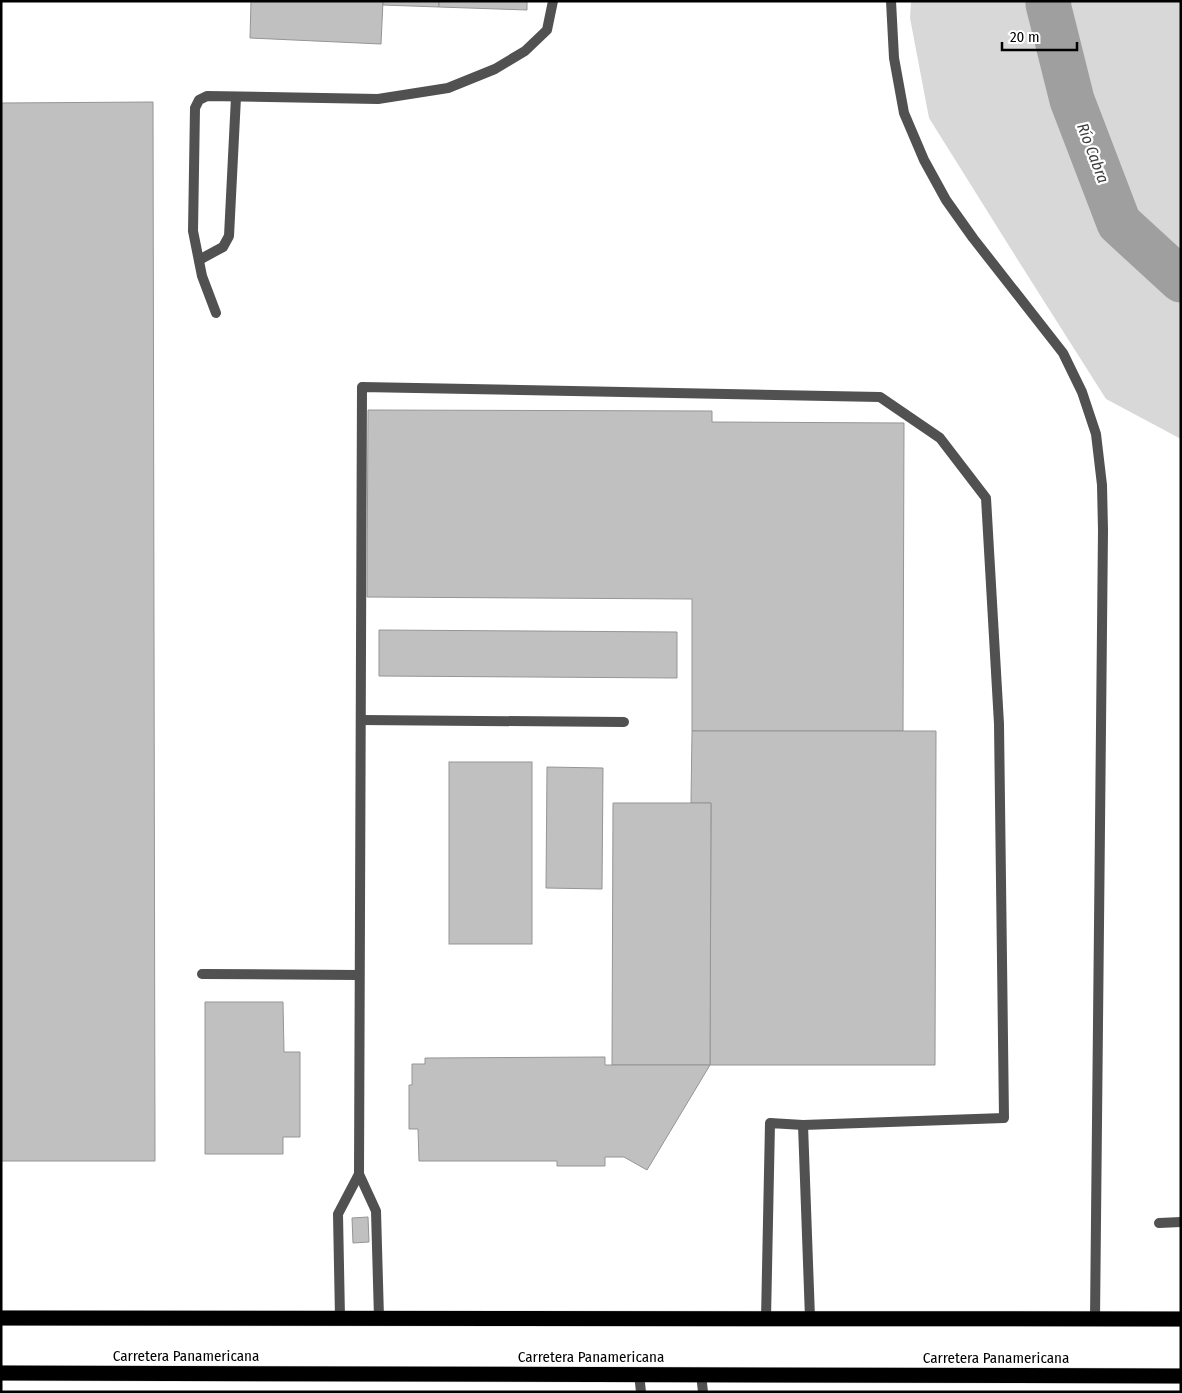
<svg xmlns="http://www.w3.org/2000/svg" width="1182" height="1393" font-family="'Fira Sans Condensed',sans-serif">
	<rect width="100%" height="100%" fill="#fff"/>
	<polygon fill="#d8d8d8" points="911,1 1181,1 1181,439 1106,399 1021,265 929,118 910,18"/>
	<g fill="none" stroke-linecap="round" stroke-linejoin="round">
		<polyline stroke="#9f9f9f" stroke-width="45" points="1049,1 1048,4 1072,100 1119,223 1181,280"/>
	</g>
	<g fill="#c0c0c0" stroke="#959595">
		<polygon points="251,1 383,1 381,44 250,38"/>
		<polygon points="383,1 439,1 439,7 383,5"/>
		<polygon points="439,1 527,1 527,10 439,7"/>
		<polygon points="153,102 155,1161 1,1161 1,103"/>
		<polygon points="368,410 712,411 712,422 904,423 903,731 692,731 692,599 367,597"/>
		<polygon points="379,630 677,632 677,678 379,676"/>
		<polygon points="692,731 936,731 935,1065 710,1065 711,803 691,803"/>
		<rect x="449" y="762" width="83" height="182"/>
		<polygon points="547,767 603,768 602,889 546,888"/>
		<polygon points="613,803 711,803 710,1065 612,1065"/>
		<polygon points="205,1002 283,1002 284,1052 300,1052 300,1137 283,1137 283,1154 205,1154"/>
		<polygon points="605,1057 605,1065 710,1065 647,1170 624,1157 605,1157 605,1166 557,1166 557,1161 419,1161 418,1129 409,1129 409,1085 412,1085 412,1064 425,1064 425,1058"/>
		<polygon points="368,1217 369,1242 353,1243 352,1218"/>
	</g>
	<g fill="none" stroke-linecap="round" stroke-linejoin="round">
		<g stroke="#dbdbdb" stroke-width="16">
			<g id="highway">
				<polyline points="1,1318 1181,1319"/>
				<polyline points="1,1373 1181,1376"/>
			</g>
		</g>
		<g stroke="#515151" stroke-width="10">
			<polyline points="199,260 223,247 229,236 236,97"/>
			<polyline points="216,313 202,276 193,231 195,108 199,100 207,96 378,99 448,88 495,69 525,51 547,30 553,1"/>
			<polyline points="361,720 624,722"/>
			<polyline points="202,974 359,975"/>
			<polyline points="803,1125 810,1318"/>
			<polyline points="1159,1223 1181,1222"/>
			<polyline points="340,1318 338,1214 359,1174"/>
			<polyline points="379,1318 376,1211 359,1174 362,387 880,397 940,438 986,498 999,724 1004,1118 803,1125 770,1123 766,1319"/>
			<polyline points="639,1374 641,1392"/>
			<polyline points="701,1374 703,1392"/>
		</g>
		<polyline stroke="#515151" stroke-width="10" points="891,1 894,58 904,113 924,160 946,200 973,238 1063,353 1082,392 1096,434 1102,485 1103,530 1095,1319"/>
		<use href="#highway" stroke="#000" stroke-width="15"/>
	</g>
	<g text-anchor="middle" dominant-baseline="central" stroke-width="4.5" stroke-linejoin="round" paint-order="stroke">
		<g font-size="15" fill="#000" stroke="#fff">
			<text x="186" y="1356">Carretera Panamericana</text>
			<text x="591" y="1357">Carretera Panamericana</text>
			<text x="996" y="1358">Carretera Panamericana</text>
		</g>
		<g font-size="16" font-style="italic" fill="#404040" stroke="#fff">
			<text transform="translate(1093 153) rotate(69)">Río Cabra</text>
		</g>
	</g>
	<rect width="1182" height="1393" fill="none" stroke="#000000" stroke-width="5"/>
	<path d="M1002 42v8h75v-8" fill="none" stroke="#000000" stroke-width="2.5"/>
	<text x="1010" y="42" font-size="15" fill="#000000" stroke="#ffffff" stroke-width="4" paint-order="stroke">20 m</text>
</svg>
